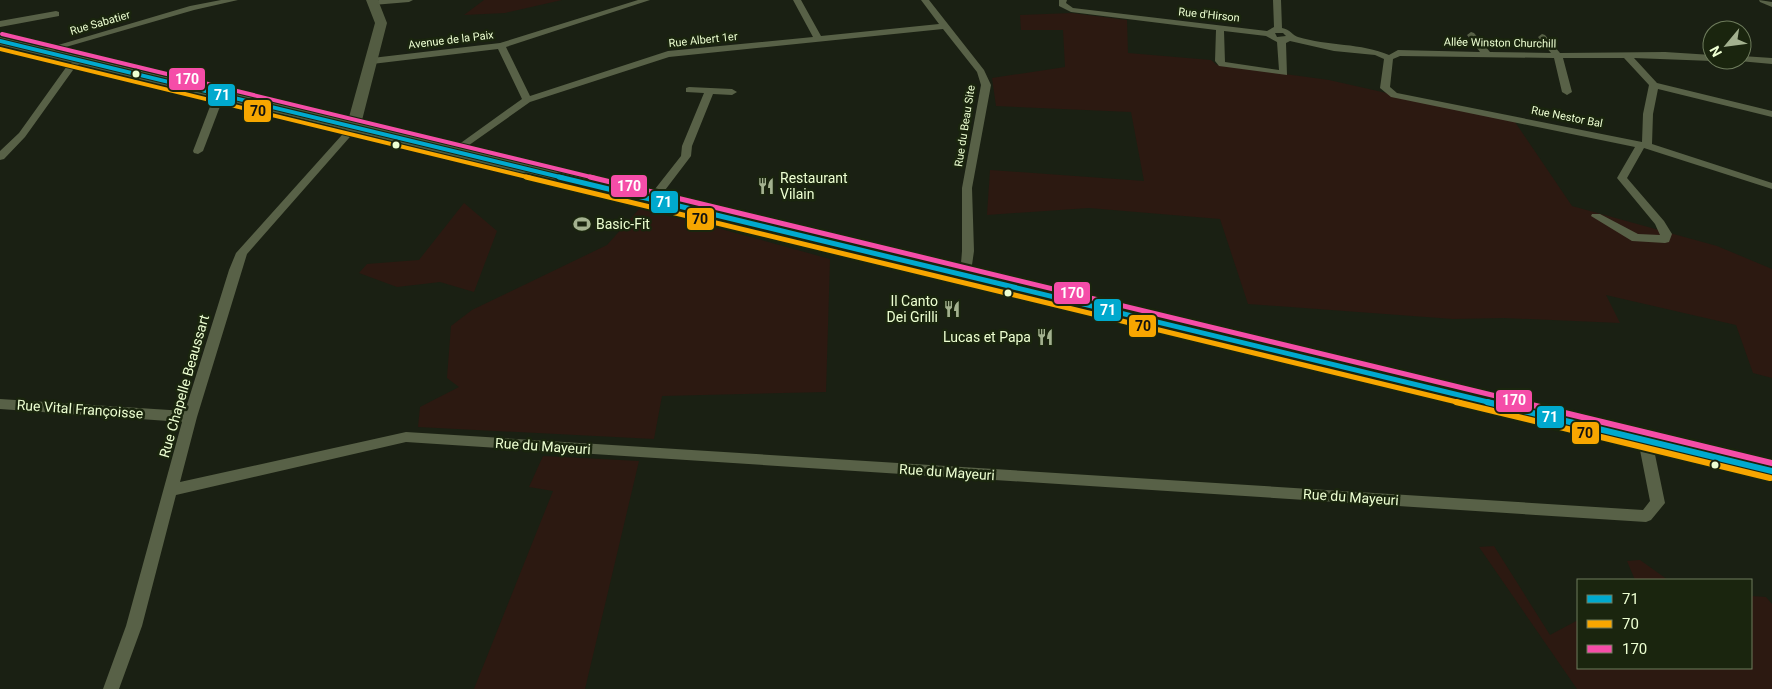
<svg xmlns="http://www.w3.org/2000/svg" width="1772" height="689" font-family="Roboto,sans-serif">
	<rect width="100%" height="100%" fill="#1a2013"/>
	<g fill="#2c1911">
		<polygon points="484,0 562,0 505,13 464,15"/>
		<polygon points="1072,13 1127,20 1128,53 1211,60 1217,65 1329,80 1515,122 1572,206 1717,246 1772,269 1772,378 1753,373 1736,325 1606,295 1620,323 1504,318 1453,319 1248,304 1220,219 1089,208 987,215 990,170 1144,181 1131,112 996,106 992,78 1065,67 1063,30 1021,30 1020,15"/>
		<polygon points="464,203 497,231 474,292 440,282 397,287 359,273 367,264 419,260"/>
		<polygon points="641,207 830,259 826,392 662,396 654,439 418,427 420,407 459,387 447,378 451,326 472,310 607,245"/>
		<polygon points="543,456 639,461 585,689 474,689 553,491 529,487"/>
		<polygon points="1494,546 1550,635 1578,620 1578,668 1751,668 1751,596 1766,597 1772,604 1772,689 1577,689 1479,547"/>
		<polygon points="1640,560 1668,580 1635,580 1627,561"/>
	</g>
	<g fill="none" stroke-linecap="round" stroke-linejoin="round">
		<g fill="#586147" fill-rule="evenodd">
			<polygon points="221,0 238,0 194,10 45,53 39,53 38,51 190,6"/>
			<polygon points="379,0 413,0 409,2 373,5 369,3"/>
			<polygon points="638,0 650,0 506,47 530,96 668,51 813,37 793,0 801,0 821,36 939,24 921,0 929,0 984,70 991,85 972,188 974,251 970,279 962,279 960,276 962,251 962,188 981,85 977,72 943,29 669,57 530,102 455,155 451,154 451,150 522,99 498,49 372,64 368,61 372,58 500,43"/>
			<path d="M 1059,0 L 1067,0 L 1066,3 L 1073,8 L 1267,31 L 1274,27 L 1273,0 L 1281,0 L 1282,28 C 1290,29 1293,36 1298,37 C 1327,46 1362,43 1389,55 L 1398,50 L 1480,52 L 1467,35 L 1471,32 L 1474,33 L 1490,52 L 1551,53 L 1538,37 L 1542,34 L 1545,35 L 1560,53 L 1665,52 L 1712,55 L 1712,60 L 1715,60 L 1712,61 L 1634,58 L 1657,83 L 1772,111 L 1772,117 L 1658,89 L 1653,114 L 1652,144 L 1772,183 L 1772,189 L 1644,148 L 1627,178 L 1664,221 L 1672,234 L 1669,242 L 1665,243 L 1632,241 L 1591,216 L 1592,214 L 1600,214 L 1638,234 L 1660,235 L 1655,224 L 1617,178 L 1635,147 L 1391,97 L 1380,88 L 1384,59 L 1375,55 L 1334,51 L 1290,41 L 1286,43 L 1287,75 L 1219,66 L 1215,61 L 1216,30 L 1071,12 L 1059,6 ZM 1224,31 L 1266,36 L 1277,42 L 1279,70 L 1225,62 ZM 1275,33 L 1283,33 L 1286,36 L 1277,37 ZM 1400,56 L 1554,58 L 1562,92 L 1567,95 L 1572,92 L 1563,58 L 1624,58 L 1649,85 L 1643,114 L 1642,142 L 1397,93 L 1390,87 L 1393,59 Z"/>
			<polygon points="1759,0 1772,2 1772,7 1760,2"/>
			<polygon points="56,11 59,12 59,16 0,27 0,21"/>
			<polygon points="1742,56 1772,58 1772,64 1739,61 1742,60"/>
			<polygon points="78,58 82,61 73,70 25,137 4,159 0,160 0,151 19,133 67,66"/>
			<polygon points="689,87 732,89 737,92 732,95 713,94 692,146 691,156 656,202 648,202 647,200 648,198 681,156 682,146 704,93 686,92 686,88"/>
			<polygon points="219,93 224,96 203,151 198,154 194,153 193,151 214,96"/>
			<polygon points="353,125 358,128 356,130 247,254 197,417 180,482 406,432 1643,510 1650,501 1638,440 1640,436 1645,435 1650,436 1652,440 1665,503 1651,520 1646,522 406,442 176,495 142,626 119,689 103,689 126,626 182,422 0,409 0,399 185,411 229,270 236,253 350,126"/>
		</g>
		<polygon fill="#535c42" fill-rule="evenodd" points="366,0 378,0 387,23 360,128 353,132 346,128 375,23"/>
		<polygon fill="#4a5c41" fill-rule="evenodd" points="0,37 1772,462 1772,480 0,45"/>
		<g stroke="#1a250e" stroke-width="6">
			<polyline id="bus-1-far2" points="0,41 564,178"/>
		</g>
		<g stroke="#1a250e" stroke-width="9">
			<polyline id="bus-1-far1" points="559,177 1492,403"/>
		</g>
		<g stroke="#1a250e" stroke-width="10">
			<polyline id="bus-1" points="1487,402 1772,471"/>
		</g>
		<g stroke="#1a250e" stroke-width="6">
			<polyline id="bus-2-far2" points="0,49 531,178"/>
		</g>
		<g stroke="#1a250e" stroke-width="9">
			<polyline id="bus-2-far1" points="526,177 1461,403"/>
		</g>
		<g stroke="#1a250e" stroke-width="10">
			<polyline id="bus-2" points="1456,402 1770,478"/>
		</g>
		<g stroke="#1a250e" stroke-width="6">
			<polyline id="bus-3-far2" points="2,34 595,178"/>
		</g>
		<g stroke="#1a250e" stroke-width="9">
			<polyline id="bus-3-far1" points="590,177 1525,403"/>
		</g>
		<g stroke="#1a250e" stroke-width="10">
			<polyline id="bus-3" points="1520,402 1772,463"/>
		</g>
		<use href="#bus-1-far2" stroke="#00a9ce" stroke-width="4"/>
		<use href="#bus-1-far1" stroke="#00a9ce" stroke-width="5"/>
		<use href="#bus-1" stroke="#00a9ce" stroke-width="6"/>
		<use href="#bus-2-far2" stroke="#f7a600" stroke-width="4"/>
		<use href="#bus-2-far1" stroke="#f7a600" stroke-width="5"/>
		<use href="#bus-2" stroke="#f7a600" stroke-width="6"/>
		<use href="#bus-3-far2" stroke="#f54da8" stroke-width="4"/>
		<use href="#bus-3-far1" stroke="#f54da8" stroke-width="5"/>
		<use href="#bus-3" stroke="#f54da8" stroke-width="6"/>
	</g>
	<defs>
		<g id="restaurant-bare" transform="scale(1.35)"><path d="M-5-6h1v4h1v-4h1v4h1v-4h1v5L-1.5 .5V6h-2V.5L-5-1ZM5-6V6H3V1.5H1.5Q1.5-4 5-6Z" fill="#a3b18f" stroke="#1a250e" stroke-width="2.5" paint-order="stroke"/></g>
		<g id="stadium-bare" transform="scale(1.35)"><path d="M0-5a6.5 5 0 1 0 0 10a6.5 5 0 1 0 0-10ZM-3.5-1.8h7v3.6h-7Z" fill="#a3b18f" stroke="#1a250e" stroke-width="2.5" paint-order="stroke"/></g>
	</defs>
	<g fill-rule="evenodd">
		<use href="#restaurant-bare" x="766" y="186"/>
		<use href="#stadium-bare" x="582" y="224"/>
		<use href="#restaurant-bare" x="952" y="309"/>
		<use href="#restaurant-bare" x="1045" y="337"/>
	</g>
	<g fill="#edffd2" stroke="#1a250e" stroke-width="2">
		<circle cx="136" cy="74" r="4.5"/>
		<circle cx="396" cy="145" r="4.5"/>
		<circle cx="1008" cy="293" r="4.5"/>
		<circle cx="1715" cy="465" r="4.5"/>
	</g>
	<g text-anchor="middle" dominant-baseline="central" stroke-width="5" stroke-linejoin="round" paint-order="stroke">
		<g font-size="11" fill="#edffd2" stroke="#1a250e">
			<text transform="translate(1209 15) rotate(6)">Rue d'Hirson</text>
			<text transform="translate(100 23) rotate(-16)">Rue Sabatier</text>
			<text transform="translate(451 40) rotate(-7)">Avenue de la Paix</text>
			<text transform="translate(703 40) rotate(-6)">Rue Albert 1er</text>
			<text transform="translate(1500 43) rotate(1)">Allée Winston Churchill</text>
			<text transform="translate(1567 117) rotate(11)">Rue Nestor Bal</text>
			<text transform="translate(965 126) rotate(-81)">Rue du Beau Site</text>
		</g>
		<g font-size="14" fill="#edffd2" stroke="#1a250e" text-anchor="start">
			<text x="780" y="178">Restaurant<tspan x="780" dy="16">Vilain</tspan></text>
			<text x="596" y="224">Basic-Fit</text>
			<text x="938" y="301" text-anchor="end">Il Canto<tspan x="938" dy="16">Dei Grilli</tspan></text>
			<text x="1031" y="337" text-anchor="end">Lucas et Papa</text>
		</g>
		<g font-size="14" fill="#edffd2" stroke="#1a250e">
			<text transform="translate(184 386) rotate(-74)">Rue Chapelle Beaussart</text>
			<text transform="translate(80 409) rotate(4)">Rue Vital Françoisse</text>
			<text transform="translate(543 446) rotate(4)">Rue du Mayeuri</text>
			<text transform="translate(947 472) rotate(4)">Rue du Mayeuri</text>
			<text transform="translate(1351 497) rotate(4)">Rue du Mayeuri</text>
		</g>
	</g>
	<g stroke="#1a250e" stroke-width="2">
		<rect x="168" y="67" width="38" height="24" rx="5" fill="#f54da8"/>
		<rect x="207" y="83" width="29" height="24" rx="5" fill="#00a9ce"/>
		<rect x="243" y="99" width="29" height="24" rx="5" fill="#f7a600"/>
		<rect x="610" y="174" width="38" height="24" rx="5" fill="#f54da8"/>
		<rect x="650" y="190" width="29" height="24" rx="5" fill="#00a9ce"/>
		<rect x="686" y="207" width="29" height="24" rx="5" fill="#f7a600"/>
		<rect x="1053" y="281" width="38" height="24" rx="5" fill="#f54da8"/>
		<rect x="1093" y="298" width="29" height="24" rx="5" fill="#00a9ce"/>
		<rect x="1128" y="314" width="29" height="24" rx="5" fill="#f7a600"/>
		<rect x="1495" y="389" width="38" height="24" rx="5" fill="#f54da8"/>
		<rect x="1536" y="405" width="29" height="24" rx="5" fill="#00a9ce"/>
		<rect x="1571" y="421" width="29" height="24" rx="5" fill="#f7a600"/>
	</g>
	<g font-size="14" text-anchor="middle" font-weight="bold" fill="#fff">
		<text x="187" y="84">170</text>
		<text x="222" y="100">71</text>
		<text x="629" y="191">170</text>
		<text x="664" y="207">71</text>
		<text x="1072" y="298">170</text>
		<text x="1108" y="315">71</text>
		<text x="1514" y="405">170</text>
		<text x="1550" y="422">71</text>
	</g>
	<g font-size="14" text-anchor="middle" font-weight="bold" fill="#111">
		<text x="258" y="116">70</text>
		<text x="700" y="224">70</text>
		<text x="1143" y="331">70</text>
		<text x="1585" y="438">70</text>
	</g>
	<rect x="1577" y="579" width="175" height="90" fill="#1a250e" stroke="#6e7c5c"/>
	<rect x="1587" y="595" width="25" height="8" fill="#00a9ce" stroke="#6e7c5c"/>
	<text x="1622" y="604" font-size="15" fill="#edffd2">71</text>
	<rect x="1587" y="620" width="25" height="8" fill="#f7a600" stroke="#6e7c5c"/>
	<text x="1622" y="629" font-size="15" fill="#edffd2">70</text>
	<rect x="1587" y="645" width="25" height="8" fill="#f54da8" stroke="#6e7c5c"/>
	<text x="1622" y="654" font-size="15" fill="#edffd2">170</text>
	<g transform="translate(1727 45) rotate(241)"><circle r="24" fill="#1a250e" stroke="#6e7c5c"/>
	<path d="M0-4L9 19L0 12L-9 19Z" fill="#a3b18f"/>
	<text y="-8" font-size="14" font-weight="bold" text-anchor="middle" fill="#edffd2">N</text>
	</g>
</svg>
